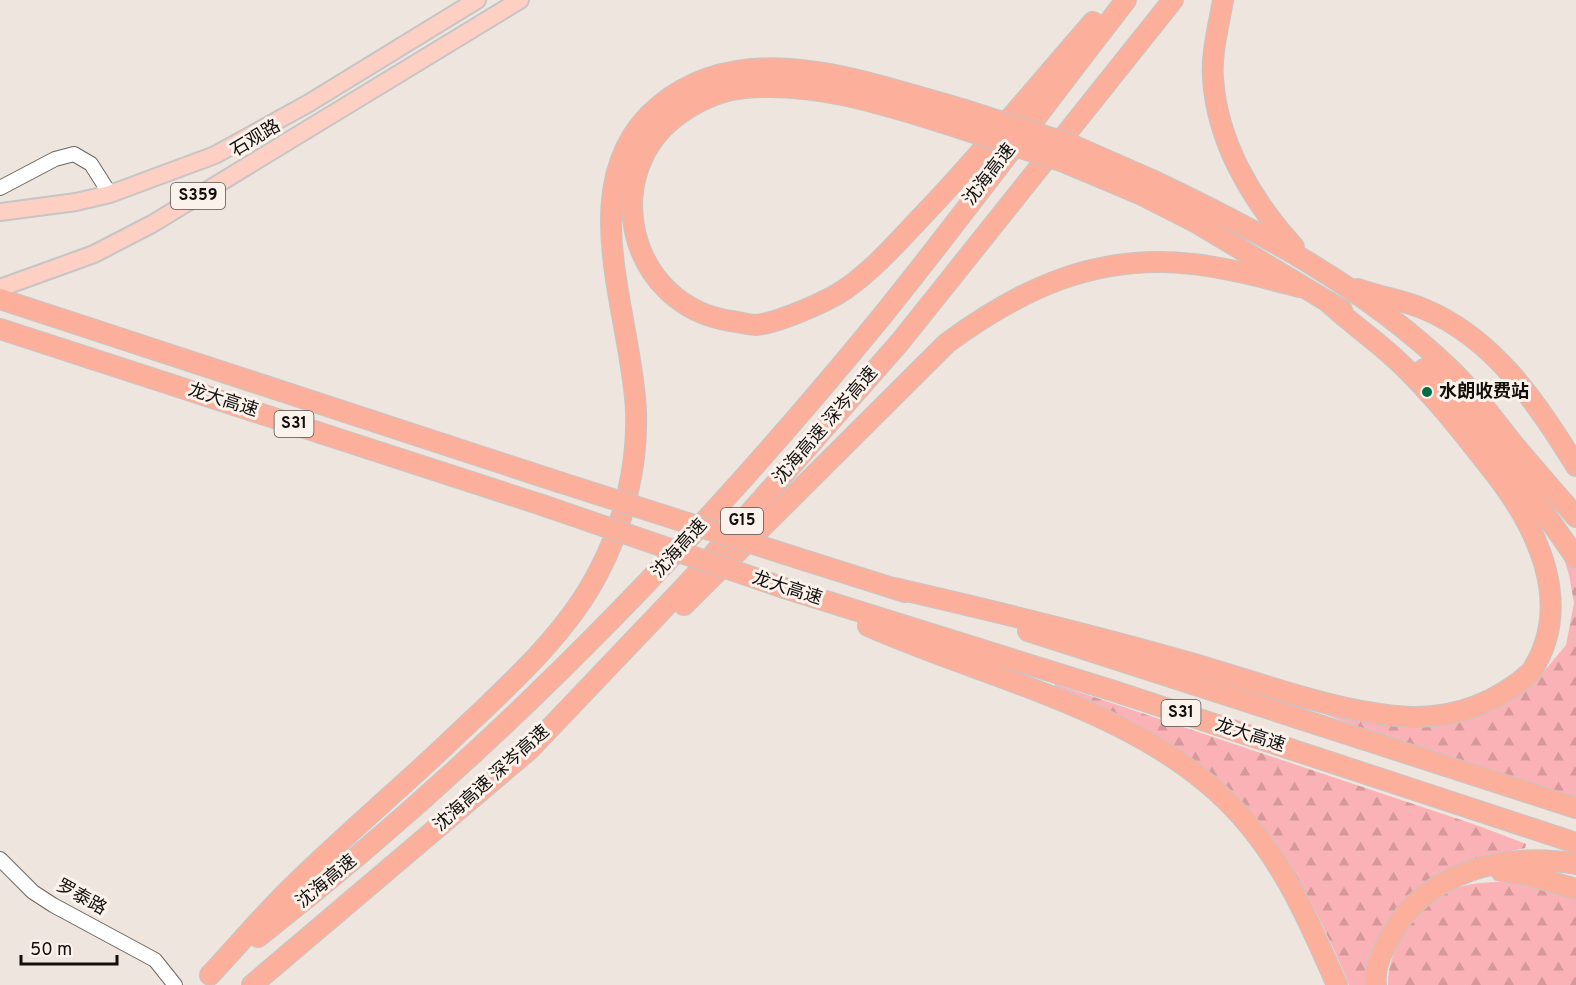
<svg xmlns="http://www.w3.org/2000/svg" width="1576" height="985" font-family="Overpass,'Noto Sans SC',sans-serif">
	<defs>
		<pattern id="forest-firs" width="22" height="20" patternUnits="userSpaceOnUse" patternTransform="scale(1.5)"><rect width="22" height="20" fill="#fbb2b6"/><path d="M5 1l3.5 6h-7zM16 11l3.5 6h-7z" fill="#d6989b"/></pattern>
	</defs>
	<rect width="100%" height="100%" fill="#eee5df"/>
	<g fill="url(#forest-firs)">
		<polygon points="1561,549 1576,570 1576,798 1430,755 1304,706 1446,723 1491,711 1536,681 1566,645 1574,603 1569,575"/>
		<path d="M 1055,684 L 1479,826 L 1526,844 L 1525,848 C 1443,866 1377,889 1370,985 L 1349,985 C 1305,878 1252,786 1146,730 C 1117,714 1084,703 1053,690 Z"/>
		<path d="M 1504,882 L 1534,885 L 1576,897 L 1576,985 L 1388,985 C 1387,949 1418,901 1453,889 C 1469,883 1486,882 1504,882 Z"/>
	</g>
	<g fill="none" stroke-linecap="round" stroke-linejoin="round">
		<g stroke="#6d6661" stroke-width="16">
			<g id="tertiary">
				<polyline points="0,188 55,159 74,154 91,164 110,194"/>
				<polyline points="0,859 33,892 53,905 155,960 175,985"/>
			</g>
		</g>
		<g stroke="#c6c5c5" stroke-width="20">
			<g id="primary">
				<polyline points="0,212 76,202 110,194 215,155 309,103 477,0"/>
				<polyline points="0,288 94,254 152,224 520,0"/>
			</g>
		</g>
		<g stroke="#c6c5c5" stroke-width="22">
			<g id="motorway">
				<path d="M 1223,0 C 1219,25 1211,53 1213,78 C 1217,142 1252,201 1294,247"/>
				<path d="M 950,125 C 882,104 817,82 745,88 C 723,90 700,100 682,112 C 596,170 627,306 731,321 C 739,322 748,325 756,325 C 778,323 826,302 844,290 C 875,269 901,238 927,211 C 985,150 1038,85 1093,22"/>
				<path d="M 1152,180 C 1257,230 1365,287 1450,369 C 1473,391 1491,416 1511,441 C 1532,467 1555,492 1576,517"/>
				<polyline points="1140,194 1197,223 1342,310"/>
				<path d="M 1358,289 C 1380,297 1403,300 1424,309 C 1494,338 1538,404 1576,466"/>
				<polyline points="0,299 559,482"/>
				<polyline points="0,329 542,505"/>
				<path d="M 1424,369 C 1484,427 1529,490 1576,558"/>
				<polyline points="807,561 905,592"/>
				<polyline points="784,588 1117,692 1576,843"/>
				<path d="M 894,588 C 994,611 1093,635 1191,663 C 1261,683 1340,714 1412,717 C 1456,718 1498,702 1531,672 C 1576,603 1536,524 1489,466 C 1462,432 1435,397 1404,367 C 1381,344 1354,326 1330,304"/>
				<path d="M 684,605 L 947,343 C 1022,288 1097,253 1193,264 C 1229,268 1265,278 1300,287"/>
				<path d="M 868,626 C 992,681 1149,712 1241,816 C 1285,865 1311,926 1337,985"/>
				<polyline points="1028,631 1576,808"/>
				<polyline points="1501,871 1527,875 1576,889"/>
				<path d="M 258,937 C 488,757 693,547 878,321 C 963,216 1043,107 1126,0"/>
				<path d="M 210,975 C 238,945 265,913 294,885 C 343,837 396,792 446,745 C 499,694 566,637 599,571 C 624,524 638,464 636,411 C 632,314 569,179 660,105 C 747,34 866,83 962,109"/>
				<polyline points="252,985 530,749 690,581 900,342 1173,0"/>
				<path d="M 1376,985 C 1374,967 1382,952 1390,937 C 1424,871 1508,851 1576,864"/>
			</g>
		</g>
		<use href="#tertiary" stroke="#fff" stroke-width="14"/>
		<use href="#primary" stroke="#fdd0c3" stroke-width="16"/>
		<use href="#motorway" stroke="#fcb09b" stroke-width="20"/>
		<g stroke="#c6c5c5" stroke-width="22" stroke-linecap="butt">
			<g id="motorway-bridge">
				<polyline points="962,109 1070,144 1152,180"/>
				<polyline points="950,125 1064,162 1140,194"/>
				<polyline points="559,482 807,561"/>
				<polyline points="542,505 784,588"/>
			</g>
		</g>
		<use href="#motorway-bridge" stroke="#fcb09b" stroke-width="20"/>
	</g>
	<circle fill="#006e46" stroke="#fbf2ec" stroke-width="2" cx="1427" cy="392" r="6"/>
	<g text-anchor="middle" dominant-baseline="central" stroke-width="6" stroke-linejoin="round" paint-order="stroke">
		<g fill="#fbf2ec" stroke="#585350" stroke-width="1.5">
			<rect x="171" y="183" width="54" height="26" rx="4.5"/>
			<rect x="274.5" y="411" width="39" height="26" rx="4.5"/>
			<rect x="721" y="508" width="42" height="26" rx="4.5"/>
			<rect x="1161.5" y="700" width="39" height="26" rx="4.5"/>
		</g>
		<g font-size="16" font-weight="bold" fill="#120f0d">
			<text x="198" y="196">S359</text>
			<text x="294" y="424">S31</text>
			<text x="742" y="521">G15</text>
			<text x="1181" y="713">S31</text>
		</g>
		<g font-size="18" fill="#120f0d" stroke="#fbf2ec">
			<text transform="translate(256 139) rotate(-31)">石观路</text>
			<text transform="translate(990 175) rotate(-52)">沈海高速</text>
			<text transform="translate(223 401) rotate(18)">龙大高速</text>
			<text transform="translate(826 426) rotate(-49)">沈海高速 深岑高速</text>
			<text transform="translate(680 549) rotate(-48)">沈海高速</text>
			<text transform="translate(787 589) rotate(18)">龙大高速</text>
			<text transform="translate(1250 736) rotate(18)">龙大高速</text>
			<text transform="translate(492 779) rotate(-42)">沈海高速 深岑高速</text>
			<text transform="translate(327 882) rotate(-40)">沈海高速</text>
			<text transform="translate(81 898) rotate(29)">罗泰路</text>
		</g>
		<g font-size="18" font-weight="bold" fill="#120f0d" stroke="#fbf2ec" text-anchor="start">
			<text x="1439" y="392">水朗收费站</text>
		</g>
	</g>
	<path d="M21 955v9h96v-9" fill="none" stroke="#120f0d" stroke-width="3"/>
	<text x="30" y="955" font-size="18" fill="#120f0d" stroke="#fbf2ec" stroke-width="4.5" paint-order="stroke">50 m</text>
</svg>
